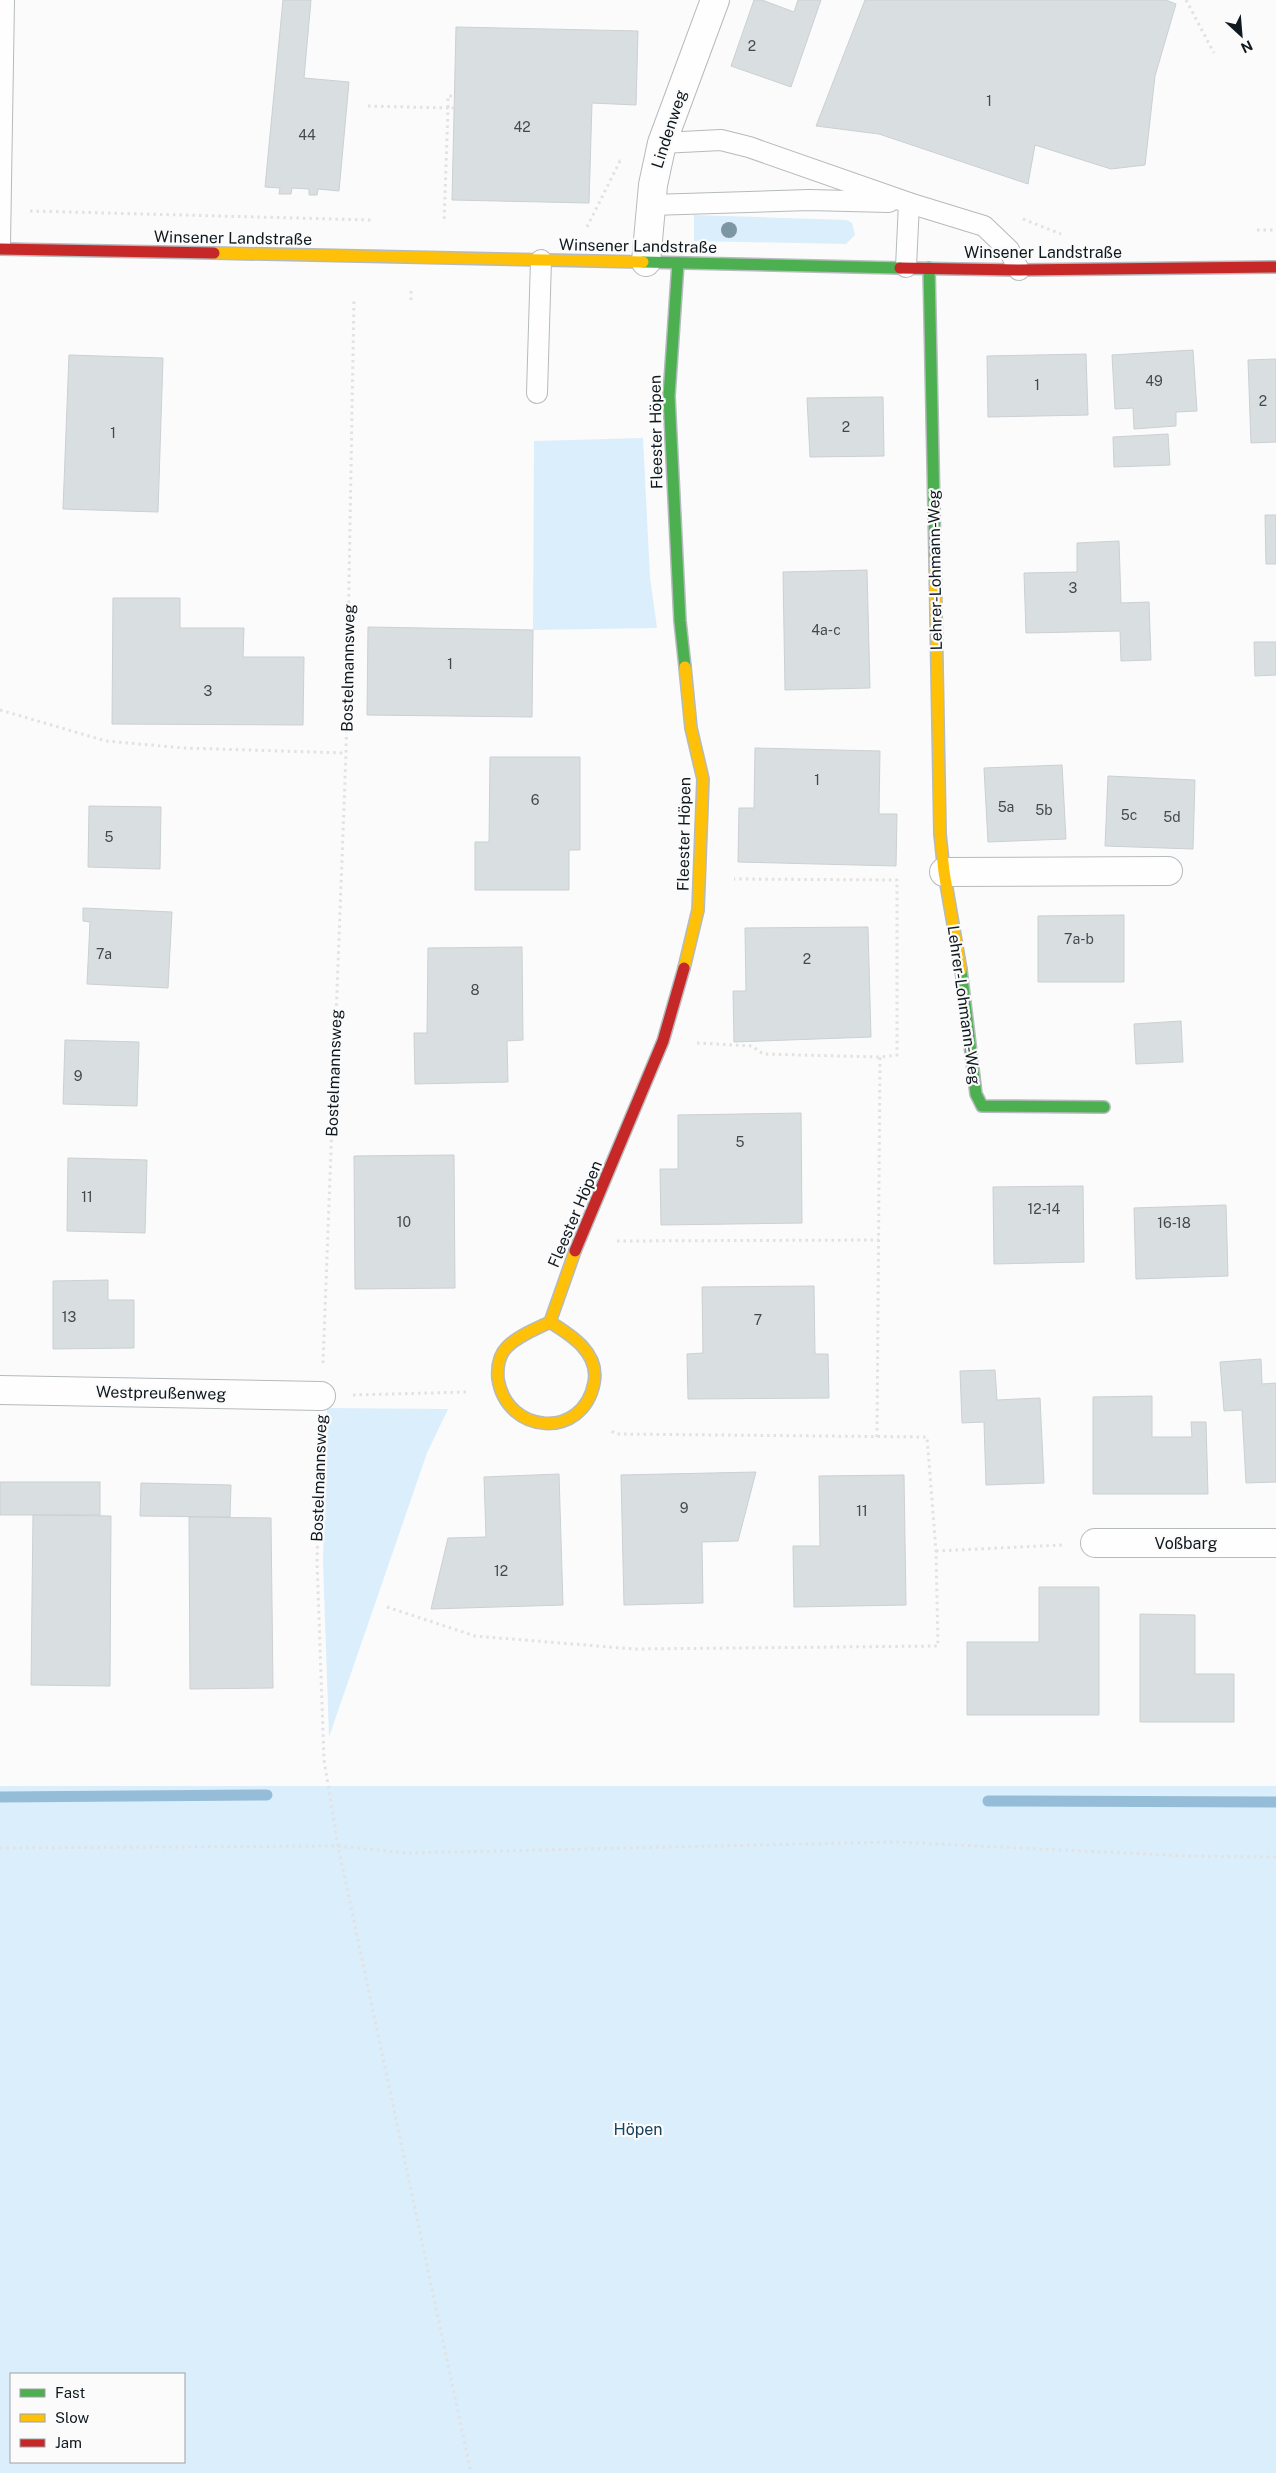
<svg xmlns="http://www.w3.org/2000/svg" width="1276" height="2473" font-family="'Public Sans',sans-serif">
	<rect width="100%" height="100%" fill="#fbfbfb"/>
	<g fill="#dbeefc" fill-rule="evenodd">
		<polygon points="694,215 847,220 852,223 855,235 846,244 694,241"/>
		<polygon points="643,438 650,577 657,628 533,630 534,441"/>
		<polygon points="327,1408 448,1409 427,1453 329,1737 323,1561"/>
		<path d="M 0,1786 L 1276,1786 L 1276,2473 L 0,2473 ZM 11,2374 L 184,2374 L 184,2462 L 11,2462 Z"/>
	</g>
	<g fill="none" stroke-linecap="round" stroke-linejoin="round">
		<g stroke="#96bdd7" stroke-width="11">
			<polyline points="0,1797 267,1795"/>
			<polyline points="988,1801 1276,1802"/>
		</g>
	</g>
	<g fill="#d9dee1" stroke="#cbd0d3">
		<polygon points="283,0 311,0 304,78 349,82 339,191 318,189 317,195 309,195 309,189 292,188 291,194 279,194 280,188 265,187"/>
		<polygon points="754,0 762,0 794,12 798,0 821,0 791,87 731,66"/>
		<polygon points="865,0 1166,0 1176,4 1155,76 1145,165 1111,169 1035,145 1028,184 879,134 816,126"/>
		<polygon points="456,27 638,31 636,105 592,103 589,203 452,200"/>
		<polygon points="1193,350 1197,411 1176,412 1176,426 1134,429 1133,408 1115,409 1112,355"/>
		<polygon points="1086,354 1088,415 988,417 987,356"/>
		<polygon points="69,355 163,358 158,512 63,509"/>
		<polygon points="1276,359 1276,442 1251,443 1248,360"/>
		<polygon points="883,397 884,456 810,457 807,398"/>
		<polygon points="1168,434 1170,465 1114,467 1113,437"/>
		<polygon points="1265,515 1276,515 1276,564 1266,564"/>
		<polygon points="1119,541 1121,603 1149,602 1151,660 1121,661 1120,631 1026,633 1024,573 1077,572 1077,543"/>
		<polygon points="867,570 870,688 785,690 783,572"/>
		<polygon points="113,598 180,598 180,628 244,628 243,657 304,657 303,725 112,724"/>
		<polygon points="368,627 533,630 532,717 367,715"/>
		<polygon points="1254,642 1276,642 1276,675 1255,676"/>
		<polygon points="755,748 880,751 879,814 897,814 896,866 738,862 739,808 754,808"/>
		<polygon points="490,757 580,757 580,850 569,850 569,890 475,890 475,842 489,842"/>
		<polygon points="1062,765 1066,839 988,842 984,768"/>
		<polygon points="1108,776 1195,780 1193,849 1105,846"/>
		<polygon points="89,806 161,807 160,869 88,867"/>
		<polygon points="83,908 172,912 168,988 87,984 90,922 83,921"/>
		<polygon points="1124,915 1124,982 1038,982 1038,916"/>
		<polygon points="868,927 871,1037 734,1042 733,991 746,991 745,928"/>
		<polygon points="522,947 523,1040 507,1041 508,1082 415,1084 414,1033 427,1033 428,948"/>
		<polygon points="1181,1021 1183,1062 1136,1064 1134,1024"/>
		<polygon points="65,1040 139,1042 137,1106 63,1104"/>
		<polygon points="801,1113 802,1223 661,1225 660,1169 678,1169 678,1115"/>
		<polygon points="454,1155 455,1288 355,1289 354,1156"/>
		<polygon points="68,1158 147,1160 145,1233 67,1231"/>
		<polygon points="1083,1186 1084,1262 994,1264 993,1187"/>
		<polygon points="1226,1205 1228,1276 1136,1279 1134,1208"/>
		<polygon points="108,1280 108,1300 134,1300 134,1348 53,1349 53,1281"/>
		<polygon points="814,1286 815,1354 828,1354 829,1398 688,1399 687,1354 703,1353 702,1287"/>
		<polygon points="1261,1359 1262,1384 1276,1383 1276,1482 1246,1483 1242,1410 1224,1411 1220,1362"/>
		<polygon points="995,1370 997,1400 1040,1398 1044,1483 986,1485 984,1422 962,1423 960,1371"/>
		<polygon points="1152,1396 1152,1437 1192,1437 1191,1422 1206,1422 1208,1494 1093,1494 1093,1397"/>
		<polygon points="756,1472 738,1541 702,1542 703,1603 624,1605 621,1475"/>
		<polygon points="559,1474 563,1605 431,1609 448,1538 486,1537 484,1477"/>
		<polygon points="904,1475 906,1605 794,1607 793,1546 820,1546 819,1476"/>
		<rect x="0" y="1482" width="100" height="33"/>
		<polygon points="141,1483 231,1485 230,1517 140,1516"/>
		<polygon points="33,1515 111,1516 110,1686 31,1685"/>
		<polygon points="189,1517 271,1518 273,1688 190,1689"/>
		<polygon points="1039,1587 1099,1587 1099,1715 967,1715 967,1642 1039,1642"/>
		<polygon points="1140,1614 1195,1615 1195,1674 1234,1674 1234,1722 1140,1722"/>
	</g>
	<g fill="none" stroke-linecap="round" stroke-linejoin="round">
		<g stroke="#b5babd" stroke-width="22">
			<g id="lane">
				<polyline points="662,143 721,140 749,147 909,203 984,226 1009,250 1019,270"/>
				<polyline points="651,205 809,200 889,202"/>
				<polyline points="0,244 4,0"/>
				<polyline points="906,267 909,203"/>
				<polyline points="537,393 541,260"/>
			</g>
		</g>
		<g stroke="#b5babd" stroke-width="30">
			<g id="street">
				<polyline points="646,262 653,185 662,143 715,0"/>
				<polyline points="944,872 1168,871"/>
				<polyline points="0,1390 321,1396"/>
				<polyline points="1095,1543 1276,1543"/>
			</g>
		</g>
		<g stroke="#b5babd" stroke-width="14">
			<g id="fast">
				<polyline points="643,262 900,268"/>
				<polyline points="678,263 669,396 680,621 685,667"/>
				<polyline points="929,268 935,557"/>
				<polyline points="961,970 976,1094 982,1106 1104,1107"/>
			</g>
		</g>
		<g stroke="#b5babd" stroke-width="14">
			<g id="slow">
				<polyline points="214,253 643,262"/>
				<polyline points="935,557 940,834 944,872 961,970"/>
				<polyline points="684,968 698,910 703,779 691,728 685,667"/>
				<path d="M 550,1322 C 536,1329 519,1335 507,1347 C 499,1355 497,1367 498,1379 C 507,1435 583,1440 594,1383 C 600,1353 571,1335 550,1322 L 575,1251"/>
			</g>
		</g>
		<g stroke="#b5babd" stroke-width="14">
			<g id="jam">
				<polyline points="0,249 214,253"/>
				<polyline points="900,268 1019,270 1276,267"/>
				<polyline points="575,1251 663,1041 684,968"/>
			</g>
		</g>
		<g stroke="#e2e2e2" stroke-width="3" stroke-dasharray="2.5 4" stroke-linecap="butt">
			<polyline points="1186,0 1214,53"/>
			<polyline points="368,106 448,108 444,223"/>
			<polyline points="454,108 448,108 448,96 455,96"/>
			<polyline points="30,211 371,220"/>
			<polyline points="1023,219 1061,234"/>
			<polyline points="587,227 620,161 623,162"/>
			<polyline points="1257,230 1276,230"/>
			<polyline points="411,291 411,301"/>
			<polyline points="0,710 106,741 184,748 346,753"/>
			<polyline points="697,1043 752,1046 763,1054 880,1057 897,1055 897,880 734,879"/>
			<polyline points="617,1241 879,1240"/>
			<polyline points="323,1363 346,753 354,298"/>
			<polyline points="353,1395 467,1392"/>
			<polyline points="321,1429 317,1561 324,1760 338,1846 471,2473"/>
			<polyline points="877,1437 880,1057"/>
			<polyline points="936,1551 1062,1545"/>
			<polyline points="387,1607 475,1636 634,1649 938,1646 936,1551 927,1437 617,1434 609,1430"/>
			<polyline points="0,1848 338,1846 407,1853 894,1842 1188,1856 1276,1857"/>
		</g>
		<use href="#lane" stroke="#fefefe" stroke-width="20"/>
		<use href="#street" stroke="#fefefe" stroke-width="28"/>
		<use href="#fast" stroke="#4caf50" stroke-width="11"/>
		<use href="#slow" stroke="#ffc107" stroke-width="11"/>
		<use href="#jam" stroke="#c62828" stroke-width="11"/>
	</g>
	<circle fill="#7d96a4" cx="729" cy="230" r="8"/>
	<g text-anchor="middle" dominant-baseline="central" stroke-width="4.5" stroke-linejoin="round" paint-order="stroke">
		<g font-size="14" fill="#424a50">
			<text x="752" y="46">2</text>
			<text x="989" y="101">1</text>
			<text x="522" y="127">42</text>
			<text x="307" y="135">44</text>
			<text x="1154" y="381">49</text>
			<text x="1037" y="385">1</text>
			<text x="1263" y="401">2</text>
			<text x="846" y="427">2</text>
			<text x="113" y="433">1</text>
			<text x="1073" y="588">3</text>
			<text x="826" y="630">4a-c</text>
			<text x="450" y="664">1</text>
			<text x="208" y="691">3</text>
			<text x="817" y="780">1</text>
			<text x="535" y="800">6</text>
			<text x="1006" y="807">5a</text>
			<text x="1044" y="810">5b</text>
			<text x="1129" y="815">5c</text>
			<text x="1172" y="817">5d</text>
			<text x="109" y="837">5</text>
			<text x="1079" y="939">7a-b</text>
			<text x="104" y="954">7a</text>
			<text x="807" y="959">2</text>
			<text x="475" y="990">8</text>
			<text x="78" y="1076">9</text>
			<text x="740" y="1142">5</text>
			<text x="87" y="1197">11</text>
			<text x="1044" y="1209">12-14</text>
			<text x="404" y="1222">10</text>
			<text x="1174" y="1223">16-18</text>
			<text x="69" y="1317">13</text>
			<text x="758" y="1320">7</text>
			<text x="684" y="1508">9</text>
			<text x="862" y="1511">11</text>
			<text x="501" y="1571">12</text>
		</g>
		<g font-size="16" fill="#0f191f" stroke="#fbfbfb">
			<text transform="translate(669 129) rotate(-72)">Lindenweg</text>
			<text transform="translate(233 238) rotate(1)">Winsener Landstraße</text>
			<text transform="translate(638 246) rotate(1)">Winsener Landstraße</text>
			<text x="1043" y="252">Winsener Landstraße</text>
			<text transform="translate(656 432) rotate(-91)">Fleester Höpen</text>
			<text transform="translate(935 570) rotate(-91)">Lehrer-Lohmann-Weg</text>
			<text transform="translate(348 668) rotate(-89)">Bostelmannsweg</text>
			<text transform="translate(684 834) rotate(-89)">Fleester Höpen</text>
			<text transform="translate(964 1005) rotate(82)">Lehrer-Lohmann-Weg</text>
			<text transform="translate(334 1073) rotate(-88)">Bostelmannsweg</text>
			<text transform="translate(575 1214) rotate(-67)">Fleester Höpen</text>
			<text transform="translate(161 1393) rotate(1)">Westpreußenweg</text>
			<text transform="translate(319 1478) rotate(-88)">Bostelmannsweg</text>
			<text x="1186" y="1543">Voßbarg</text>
		</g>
		<g font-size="16" fill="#16435d" stroke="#fbfbfb">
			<text x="638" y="2129">Höpen</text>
		</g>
	</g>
	<rect x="10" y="2373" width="175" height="90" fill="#fbfbfb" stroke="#9da1a3"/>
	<rect x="20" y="2389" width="25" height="8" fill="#4caf50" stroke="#9da1a3"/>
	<text x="55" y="2398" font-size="15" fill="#0f191f">Fast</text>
	<rect x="20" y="2414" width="25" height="8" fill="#ffc107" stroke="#9da1a3"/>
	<text x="55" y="2423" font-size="15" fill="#0f191f">Slow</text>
	<rect x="20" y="2439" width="25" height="8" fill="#c62828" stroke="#9da1a3"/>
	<text x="55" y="2448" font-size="15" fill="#0f191f">Jam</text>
	<g transform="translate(1241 35) rotate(154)" stroke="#fbfbfb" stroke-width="4" paint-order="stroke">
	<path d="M0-4L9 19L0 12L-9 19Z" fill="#0f191f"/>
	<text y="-8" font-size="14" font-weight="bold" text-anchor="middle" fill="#0f191f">N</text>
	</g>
</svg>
